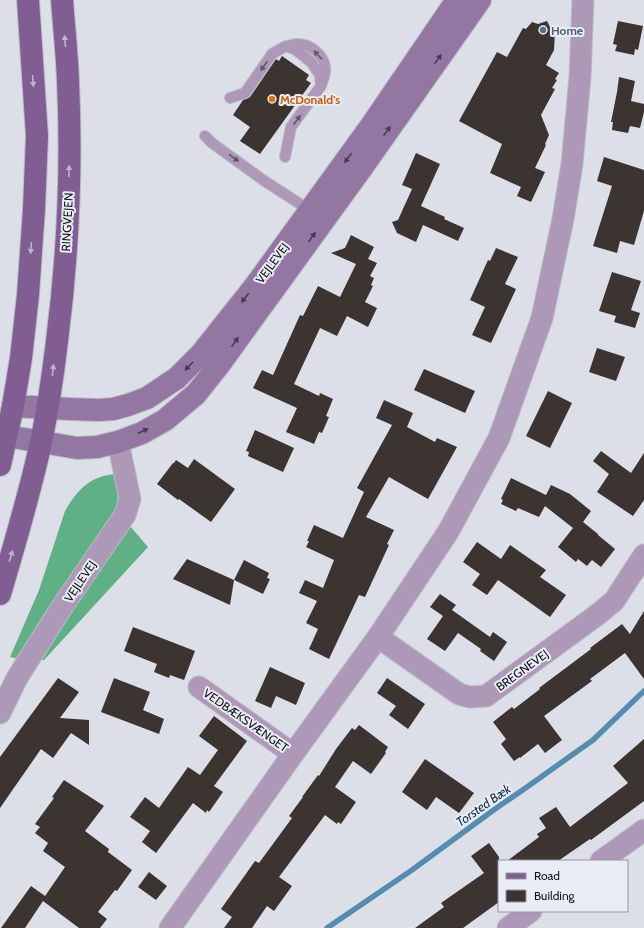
<svg xmlns="http://www.w3.org/2000/svg" width="644" height="928" font-family="Cabin,sans-serif">
	<rect width="100%" height="100%" fill="#dddfe8"/>
	<g fill="#5fb185">
		<path d="M 116,474 L 118,502 L 117,510 L 18,659 L 10,657 L 39,590 L 65,511 C 77,490 90,476 116,474 Z"/>
		<polygon points="130,526 148,547 44,660 34,658"/>
	</g>
	<g fill="none" stroke-linecap="round" stroke-linejoin="round">
		<polyline stroke="#558db0" stroke-width="5.5" points="327,928 412,870 495,809 527,787 593,740 644,691"/>
	</g>
	<g fill="#3b3430">
		<polygon points="547,21 551,29 555,31 554,50 546,65 559,73 555,79 557,80 552,88 555,89 541,115 549,135 545,144 546,145 535,168 545,172 531,202 517,196 521,187 490,173 502,144 459,121 497,52 507,57 523,28 526,29 532,22 538,24"/>
		<polygon points="618,21 643,26 638,50 635,49 634,55 615,51 617,45 613,44"/>
		<polygon points="282,56 309,75 306,80 311,83 260,154 240,141 250,127 233,115 243,100 250,97 276,59 279,61"/>
		<polygon points="619,77 635,81 631,101 644,104 644,112 640,128 630,126 628,133 612,130 613,122 611,122 617,92"/>
		<polygon points="416,153 440,164 421,206 445,217 444,219 464,228 458,241 423,225 416,242 397,233 392,222 398,220 412,189 402,185"/>
		<polygon points="604,157 644,170 644,211 634,245 620,241 617,253 593,246 612,186 597,181"/>
		<polygon points="351,235 374,247 368,259 377,263 370,276 374,278 371,285 373,286 365,302 377,308 368,327 347,316 337,336 320,328 294,384 319,396 320,393 333,399 326,416 329,417 322,433 319,432 314,444 286,432 297,408 253,388 262,370 273,375 300,315 303,316 318,286 340,297 356,264 331,253 345,248"/>
		<polygon points="496,248 518,257 505,284 516,289 491,343 472,335 485,307 470,300 488,260 490,261"/>
		<polygon points="612,272 641,281 631,310 640,313 635,328 614,322 616,316 599,311"/>
		<polygon points="597,348 625,357 616,381 589,372"/>
		<polygon points="424,369 475,391 465,413 414,390"/>
		<polygon points="548,391 572,403 550,448 526,436"/>
		<polygon points="384,400 413,413 407,427 435,442 437,438 457,447 428,499 389,477 366,517 394,530 387,544 389,545 365,597 359,595 329,659 309,649 318,629 306,623 317,601 299,593 305,580 323,588 334,560 306,547 309,541 307,541 314,525 343,538 364,492 357,488 392,425 376,418"/>
		<polygon points="255,430 294,448 283,472 248,456 249,452 246,451"/>
		<polygon points="601,451 631,473 644,453 644,500 633,516 597,492 609,474 593,461"/>
		<polygon points="194,459 235,489 211,522 179,499 178,500 157,484 173,463 174,463 176,460 188,468"/>
		<polygon points="511,478 546,495 551,485 570,494 591,511 583,522 598,534 598,535 615,549 601,567 592,560 587,566 578,559 576,562 558,547 573,528 545,506 539,517 518,508 516,511 501,504 503,500 501,499"/>
		<polygon points="477,542 501,559 510,545 546,570 540,577 566,595 550,617 498,580 487,595 472,585 480,574 463,562"/>
		<polygon points="187,559 234,580 244,560 269,573 267,578 270,579 263,594 234,580 230,605 173,579"/>
		<polygon points="440,594 456,605 452,610 490,637 493,632 507,642 494,661 480,651 481,649 458,633 445,651 427,639 443,616 430,607"/>
		<polygon points="644,611 644,679 625,653 590,679 592,681 544,716 562,740 545,753 538,744 520,758 520,757 514,761 501,744 506,739 493,722 512,707 514,709 540,689 539,688 591,649 590,648 622,624 630,634"/>
		<polygon points="133,627 195,651 184,680 170,675 169,678 154,672 157,664 124,651"/>
		<polygon points="270,667 305,683 296,705 276,696 271,708 255,701"/>
		<polygon points="58,678 79,692 60,718 89,720 89,745 71,733 53,758 41,749 0,808 0,757"/>
		<polygon points="114,678 150,692 143,710 164,719 159,734 101,712"/>
		<polygon points="387,678 425,704 408,729 389,715 396,706 377,693"/>
		<polygon points="214,716 247,741 214,786 223,792 209,812 207,810 206,813 193,803 156,853 142,842 150,831 130,817 145,797 159,808 188,767 200,775 218,750 199,736"/>
		<polygon points="359,725 388,747 385,752 386,753 371,774 353,761 335,787 356,802 341,824 338,822 337,824 325,815 279,877 292,886 274,911 267,906 252,928 224,928 232,917 221,909 255,861 259,863 292,818 289,816 303,797 302,797 318,775 319,776 336,749 352,728 355,730"/>
		<polygon points="644,739 644,801 591,840 590,839 558,861 507,861 539,837 537,834 546,828 539,818 556,807 570,827 628,783 613,766"/>
		<polygon points="425,759 474,793 459,813 436,797 427,810 402,792"/>
		<polygon points="64,780 104,806 85,831 109,849 108,852 132,870 117,891 115,890 98,912 107,919 100,928 79,928 43,901 25,928 1,928 31,886 45,896 65,867 43,851 48,843 35,833 40,827 35,824 54,798 52,797"/>
		<polygon points="489,843 499,857 499,902 463,928 415,928 444,907 441,903 484,873 471,856"/>
		<polygon points="149,872 167,886 156,900 138,887"/>
	</g>
	<g fill="none" stroke-linecap="round" stroke-linejoin="round">
		<g stroke="#b9bbc3" stroke-width="12">
			<g id="lane">
				<path d="M 288,46 C 291,45 295,44 298,44 C 310,44 324,55 325,67 C 326,72 324,78 322,83"/>
				<polyline points="230,98 245,93 272,54 282,48 286,46 296,50 311,62 320,75 321,86 291,127 285,157"/>
				<polyline points="205,136 212,143 263,180 311,211"/>
			</g>
		</g>
		<g stroke="#b9bbc3" stroke-width="23">
			<g id="street">
				<polyline points="378,637 459,694 470,697 486,696 597,615 614,601 644,555"/>
				<polyline points="199,687 293,754"/>
				<polyline points="0,713 17,678 62,607 125,515 130,499 118,442"/>
				<polyline points="601,861 644,830"/>
				<polyline points="170,928 293,754 378,637 448,532 499,438 542,318 563,219 572,164 580,77 583,0"/>
				<polyline points="508,928 531,911"/>
			</g>
		</g>
		<g stroke="#b9bbc3" stroke-width="24">
			<g id="secondary">
				<polyline points="13,406 69,409 99,410 113,409 128,405 147,398 177,378 201,354 255,286 371,126 457,0"/>
				<polyline points="7,436 77,448 97,447 118,442 142,433 165,420 196,394 219,365 245,329 361,169 480,0"/>
			</g>
		</g>
		<g stroke="#b9bbc3" stroke-width="24">
			<g id="primary">
				<polyline points="0,465 13,406 21,358 28,295 34,209 37,136 28,0"/>
				<path d="M 0,594 C 15,543 30,493 41,442 C 48,409 53,375 57,341 C 68,255 72,168 68,81 C 67,54 64,27 62,0"/>
			</g>
		</g>
		<use href="#lane" stroke="#ad99b7" stroke-width="10"/>
		<use href="#street" stroke="#ad99b7" stroke-width="21"/>
		<use href="#secondary" stroke="#9377a2" stroke-width="22"/>
		<use href="#primary" stroke="#815e92" stroke-width="22"/>
	</g>
	<defs><path id="oneway-solid" d="M-6-.8H1V-3.2L6.5 0L1 3.2V.8H-6Z"/></defs>
	<g fill="#c0b3cd">
		<use href="#oneway-solid" transform="translate(65 41) rotate(-95)"/>
		<use href="#oneway-solid" transform="translate(33 81) rotate(86)"/>
		<use href="#oneway-solid" transform="translate(69 171) rotate(-88)"/>
		<use href="#oneway-solid" transform="translate(31 248) rotate(94)"/>
		<use href="#oneway-solid" transform="translate(53 370) rotate(-83)"/>
		<use href="#oneway-solid" transform="translate(11 556) rotate(-73)"/>
	</g>
	<g fill="#605768">
		<use href="#oneway-solid" transform="translate(318 55) rotate(-134)"/>
		<use href="#oneway-solid" transform="translate(264 66) rotate(126)"/>
		<use href="#oneway-solid" transform="translate(297 120) rotate(-53)"/>
		<use href="#oneway-solid" transform="translate(234 158) rotate(36)"/>
	</g>
	<g fill="#473c4f">
		<use href="#oneway-solid" transform="translate(438 59) rotate(-55)"/>
		<use href="#oneway-solid" transform="translate(387 131) rotate(-55)"/>
		<use href="#oneway-solid" transform="translate(348 158) rotate(126)"/>
		<use href="#oneway-solid" transform="translate(312 237) rotate(-54)"/>
		<use href="#oneway-solid" transform="translate(245 298) rotate(129)"/>
		<use href="#oneway-solid" transform="translate(235 342) rotate(-55)"/>
		<use href="#oneway-solid" transform="translate(189 366) rotate(134)"/>
		<use href="#oneway-solid" transform="translate(143 431) rotate(-26)"/>
	</g>
	<circle fill="#5c6f8a" stroke="#eaecf5" stroke-width="1.5" cx="543" cy="30" r="4"/>
	<circle fill="#e8710a" stroke="#eaecf5" stroke-width="1.5" cx="272" cy="99" r="4"/>
	<g text-anchor="middle" dominant-baseline="central" stroke-width="4" stroke-linejoin="round" paint-order="stroke">
		<g font-size="12" font-weight="bold" fill="#4e5e75" stroke="#eaecf5" text-anchor="start">
			<text x="551" y="30">Home</text>
		</g>
		<g font-size="12" font-weight="bold" fill="#c56008" stroke="#eaecf5" text-anchor="start">
			<text x="280" y="99">McDonald's</text>
		</g>
		<g font-size="12" fill="#141518" stroke="#eaecf5">
			<text transform="translate(67 222) rotate(-87)">RINGVEJEN</text>
			<text transform="translate(272 263) rotate(-54)">VEJLEVEJ</text>
			<text transform="translate(80 581) rotate(-56)">VEJLEVEJ</text>
			<text transform="translate(522 670) rotate(-36)">BREGNEVEJ</text>
			<text transform="translate(246 720) rotate(35)">VEDBÆKSVÆNGET</text>
		</g>
		<g font-size="13" font-style="italic" fill="#0f3346" stroke="#eaecf5">
			<text transform="translate(483 805) rotate(-35)">Torsted Bæk</text>
		</g>
	</g>
	<rect x="498" y="860" width="130" height="52" fill="#eaecf5" stroke="#94969d"/>
	<rect x="506" y="873" width="20" height="6" fill="#815e92" stroke="#94969d"/>
	<text x="534" y="880" font-size="12" fill="#141518">Road</text>
	<rect x="506" y="890" width="20" height="12" fill="#3b3430" stroke="#94969d"/>
	<text x="534" y="900" font-size="12" fill="#141518">Building</text>
</svg>
